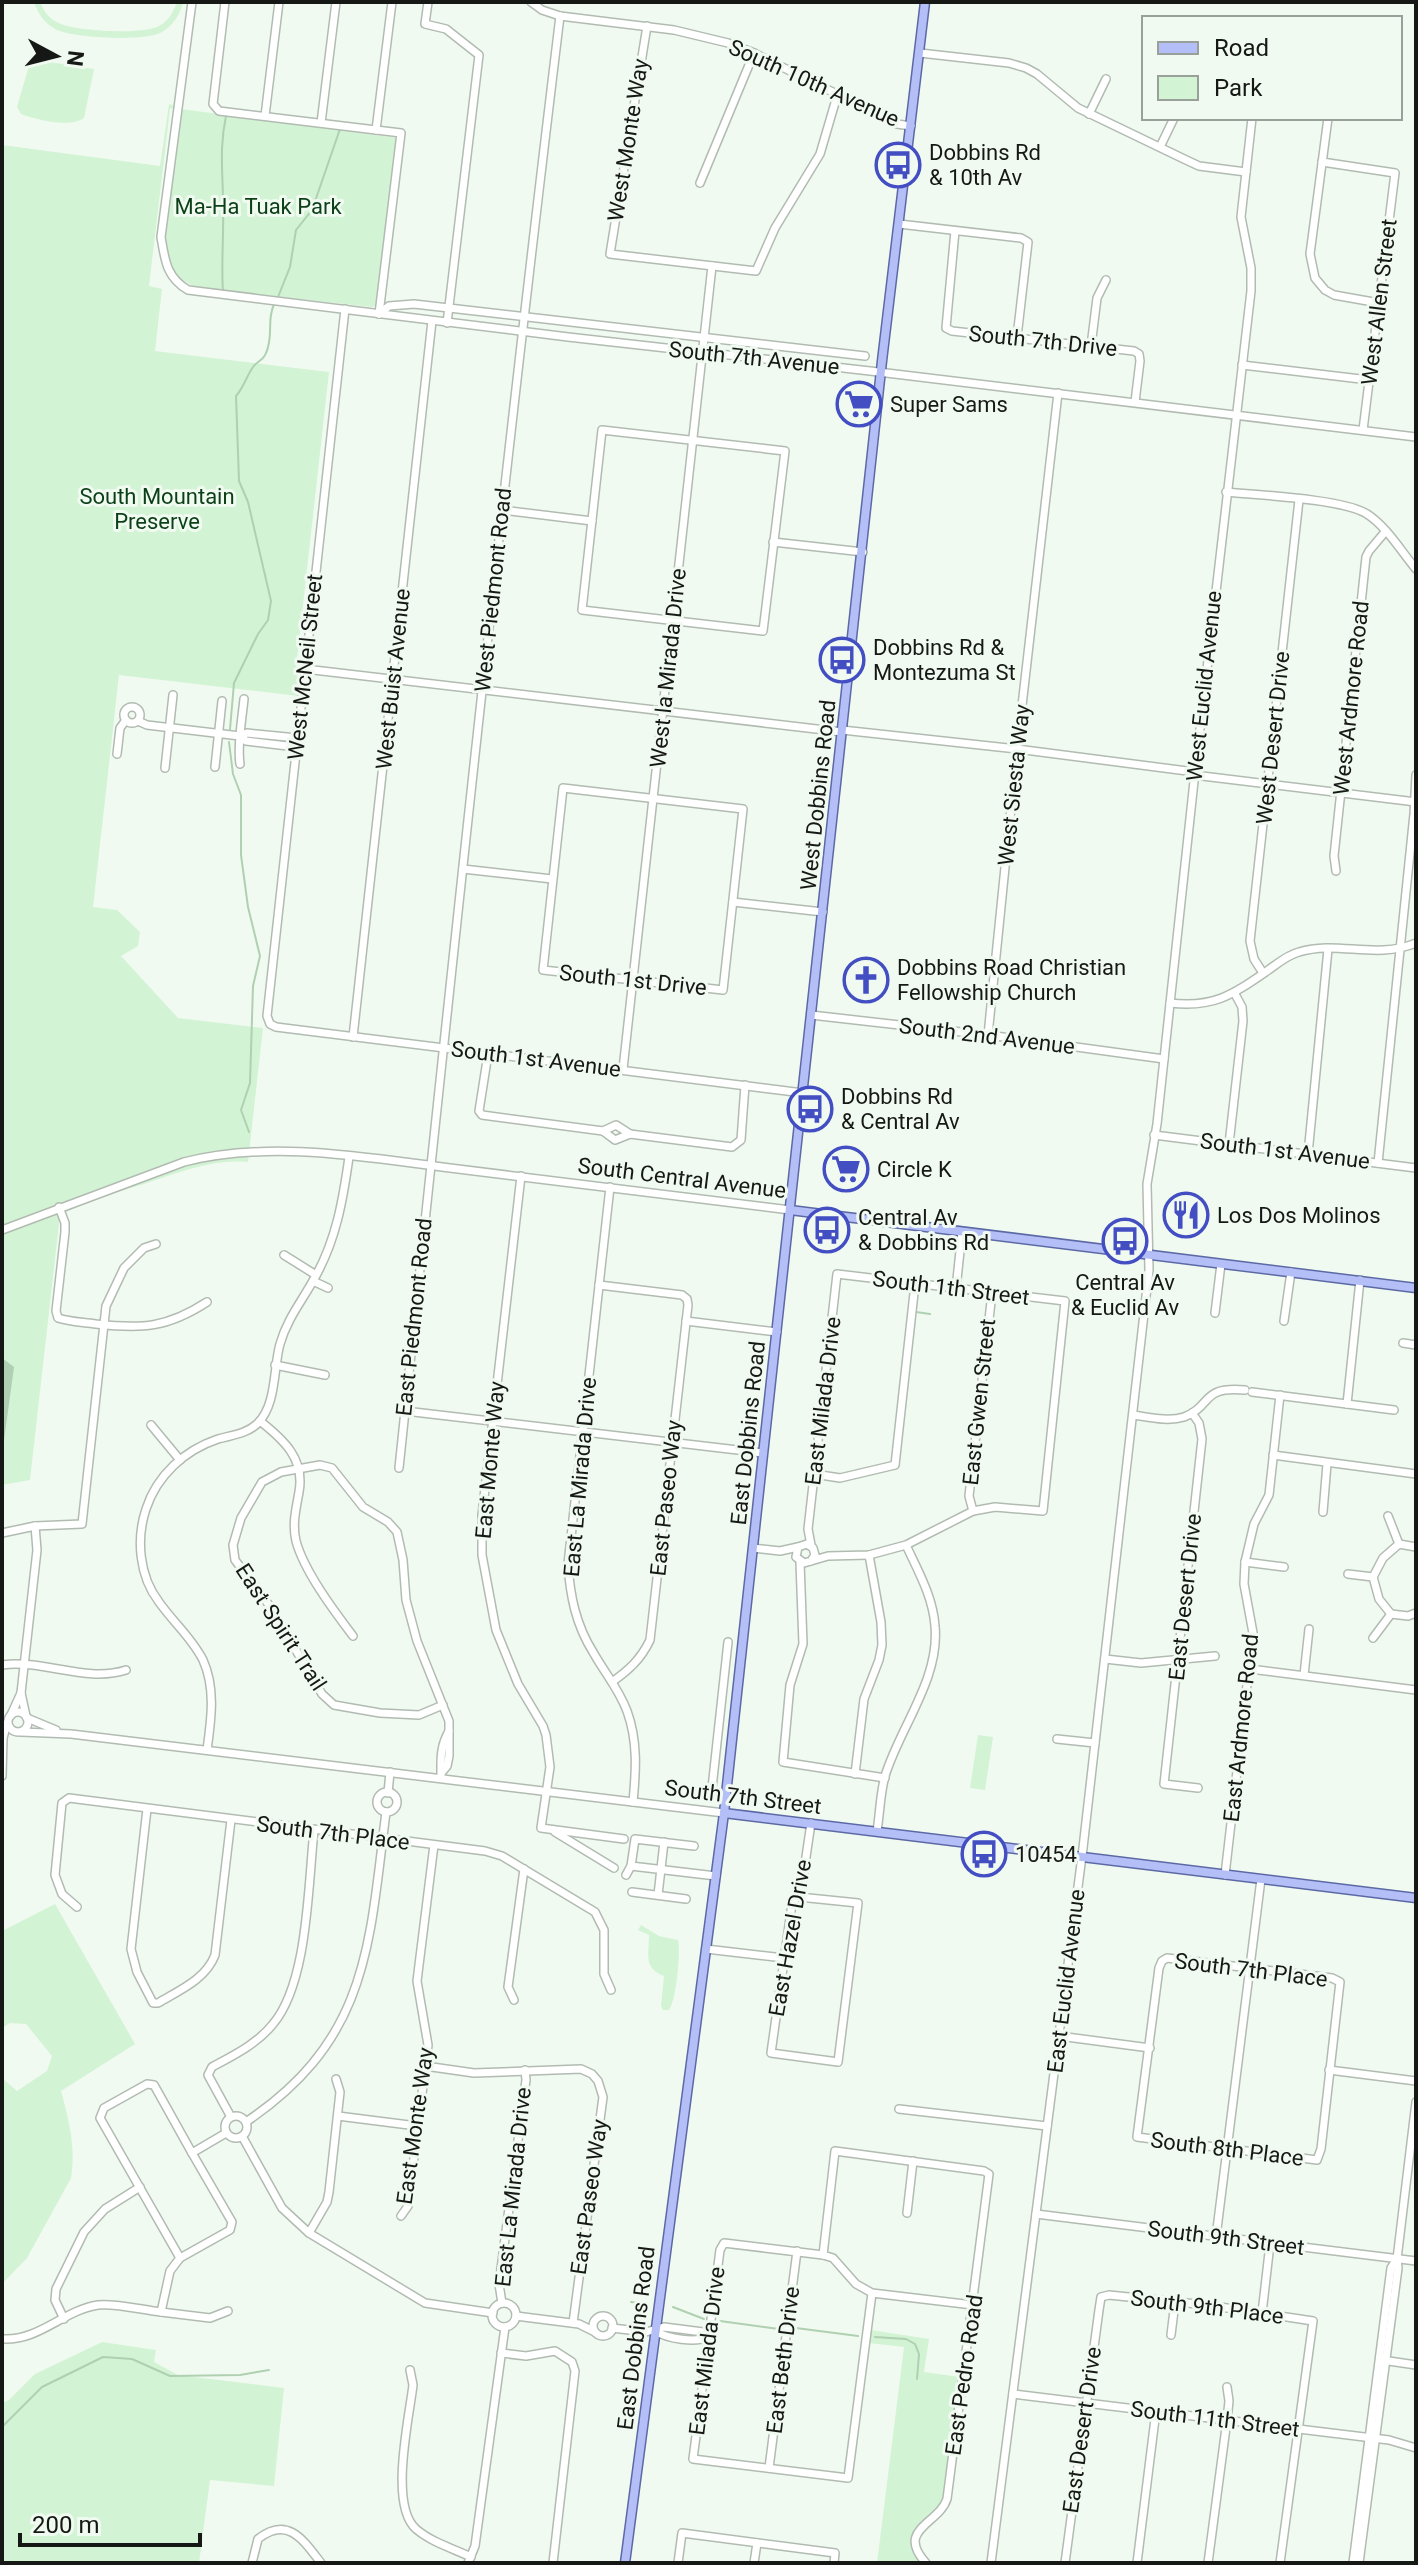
<svg xmlns="http://www.w3.org/2000/svg" width="1418" height="2565" font-family="Roboto,sans-serif">
	<rect width="100%" height="100%" fill="#f1faf1"/>
	<g fill="#d3f3d5">
		<path d="M 34,2 L 40,2 C 44,12 50,20 61,24 C 77,31 143,35 159,26 C 169,21 173,12 177,2 L 183,2 C 180,14 174,25 162,32 C 145,42 76,38 57,30 C 45,24 38,14 34,2 Z"/>
		<path d="M 31,59 L 94,69 L 84,118 C 69,128 37,120 21,114 L 17,107 Z"/>
		<path d="M 169,104 L 178,107 L 170,109 L 149,286 L 162,289 L 155,351 L 329,372 L 296,668 L 303,670 L 299,696 L 119,675 L 93,907 L 117,910 L 140,932 L 138,946 L 121,956 L 178,1018 L 263,1028 L 248,1162 C 211,1159 178,1173 144,1184 C 115,1193 87,1201 60,1215 L 30,1480 L 2,1485 L 2,145 L 160,166 Z"/>
		<path d="M 181,109 L 397,138 L 376,306 L 371,307 L 196,287 C 174,278 165,262 165,239 Z"/>
		<polygon points="978,1735 993,1737 985,1790 970,1788"/>
		<path d="M 55,1904 L 135,2044 L 61,2091 C 69,2120 76,2148 71,2178 L 27,2258 L 2,2284 L 2,2078 L 17,2091 L 47,2071 L 52,2056 L 26,2024 L 10,2023 L 2,2028 L 2,1931 Z"/>
		<path d="M 641,1925 L 659,1936 L 678,1940 C 681,1952 676,2001 669,2010 L 663,2010 L 661,2006 L 664,1976 C 643,1968 649,1954 649,1935 L 638,1930 Z"/>
		<path d="M 871,2330 L 929,2339 L 924,2372 L 960,2377 L 944,2498 C 935,2521 896,2530 921,2563 L 877,2563 L 904,2347 L 869,2343 Z"/>
		<polygon points="102,2342 156,2350 154,2362 178,2375 284,2388 274,2486 210,2480 199,2563 2,2563 2,2403 9,2400 35,2374"/>
	</g>
	<polygon fill="#afd0b1" points="2,1358 14,1367 2,1455"/>
	<g fill="none" stroke-linecap="round" stroke-linejoin="round">
		<g stroke="#afd0b1" stroke-width="2">
			<path d="M 223,293 C 221,263 224,234 223,204 C 223,172 219,149 226,116"/>
			<polyline points="278,297 290,267 296,230 312,210 340,129"/>
			<path d="M 230,729 L 234,683 L 258,634 L 268,620 L 271,601 L 248,502 L 239,481 L 236,396 C 244,387 246,377 253,367 C 256,362 264,360 266,353 C 274,336 266,320 275,302"/>
			<polyline points="229,742 233,774 241,795 241,855 248,907 260,956 253,986 250,1083 241,1110 249,1132"/>
			<polyline points="916,1312 930,1314"/>
			<polyline points="631,2302 646,2304"/>
			<polyline points="673,2307 704,2319"/>
			<polyline points="720,2321 779,2329"/>
			<polyline points="796,2328 858,2336"/>
			<polyline points="875,2337 906,2339 915,2344 919,2354 917,2379"/>
			<polyline points="2,2427 42,2387 103,2357 132,2359 170,2376 240,2375 269,2370"/>
		</g>
		<g stroke="#b2bbb2" stroke-width="10">
			<g id="minor">
				<path d="M 192,2 L 161,237 C 165,260 166,277 188,290 L 568,337 L 870,371 L 1416,437"/>
				<polyline points="225,2 213,104 219,111 401,133 379,314"/>
				<polyline points="428,2 425,24 446,29 479,55 447,323"/>
				<polyline points="531,2 542,10 560,16 674,30 728,43 754,53 897,124 911,126"/>
				<polyline points="647,26 610,254 756,271 775,228 820,154 837,96"/>
				<polyline points="920,53 1009,63 1026,68 1037,74 1078,108 1184,159 1199,166 1246,172"/>
				<polyline points="1089,114 1106,79"/>
				<polyline points="265,116 279,2"/>
				<polyline points="1328,118 1310,254 1315,278 1325,290 1334,295 1379,303"/>
				<polyline points="321,123 336,2"/>
				<polyline points="376,130 392,2"/>
				<polyline points="1160,147 1174,118"/>
				<polyline points="1322,162 1395,173 1363,430"/>
				<polyline points="700,183 754,53"/>
				<polyline points="899,224 1021,238 1028,242 1017,337"/>
				<polyline points="955,231 946,328 952,331 1134,351 1139,354 1140,361 1135,402"/>
				<polyline points="345,309 267,1016 270,1024 276,1027 803,1093"/>
				<polyline points="379,314 389,306 414,304 865,356"/>
				<polyline points="1091,346 1097,298 1106,280"/>
				<polyline points="1242,365 1369,380"/>
				<polygon points="602,430 785,451 763,631 582,610"/>
				<path d="M 1226,492 C 1257,495 1344,499 1367,514 C 1386,526 1401,551 1416,569"/>
				<polyline points="502,510 592,521"/>
				<polyline points="773,542 863,552"/>
				<polyline points="305,669 842,732"/>
				<circle cx="132" cy="715" r="8"/>
				<polyline points="138,721 147,725 240,736 246,741 296,747"/>
				<polyline points="842,730 1017,749 1195,772"/>
				<polyline points="242,735 247,733 297,738"/>
				<polyline points="117,754 120,728 126,720"/>
				<path d="M 240,764 C 237,746 242,719 244,699"/>
				<polyline points="215,767 222,701"/>
				<polyline points="165,768 173,695"/>
				<polyline points="1194,775 1416,802"/>
				<polygon points="563,788 743,809 723,990 543,970"/>
				<polyline points="463,869 552,879"/>
				<polyline points="1336,871 1334,856 1366,557 1369,551 1385,532"/>
				<polyline points="733,902 823,912"/>
				<polyline points="1263,973 1254,959 1250,941 1299,500"/>
				<path d="M 1170,1003 C 1214,1008 1232,995 1267,971 C 1277,964 1287,955 1299,952 C 1338,940 1375,960 1416,943"/>
				<polyline points="811,1015 988,1035 1164,1059"/>
				<polyline points="988,1035 1017,749 1058,393"/>
				<polyline points="353,1037 432,321"/>
				<polyline points="488,1054 479,1111 482,1115 603,1131 615,1140 630,1134 732,1147 741,1140 745,1085"/>
				<polyline points="623,1069 712,266"/>
				<polyline points="603,1131 616,1125 630,1134"/>
				<polyline points="1154,1135 1416,1168"/>
				<polyline points="1229,1144 1243,1021 1242,1007 1235,994"/>
				<polyline points="1308,1154 1328,949"/>
				<polyline points="1378,1163 1414,814 1416,775"/>
				<polyline points="521,1176 482,1515 482,1555 496,1630 518,1684 543,1726 546,1735 550,1767 541,1828 624,1839"/>
				<path d="M 610,1187 L 568,1564 C 570,1596 576,1625 593,1652 C 604,1672 619,1689 627,1711 C 638,1741 636,1771 633,1802"/>
				<path d="M 59,1207 L 65,1223 L 65,1232 L 56,1311 L 58,1318 C 70,1322 83,1322 96,1324 C 142,1329 167,1328 207,1302"/>
				<path d="M 2,1230 L 184,1162 C 271,1140 363,1157 450,1168 C 564,1181 677,1196 790,1210"/>
				<polyline points="284,1255 316,1275"/>
				<polyline points="313,1281 328,1288"/>
				<path d="M 599,1285 L 682,1295 L 687,1299 L 688,1305 L 650,1640 C 641,1659 629,1670 612,1682"/>
				<polyline points="956,1289 962,1232"/>
				<polyline points="1215,1313 1221,1264"/>
				<polyline points="686,1321 777,1332"/>
				<polyline points="1284,1321 1291,1272"/>
				<polyline points="1403,1343 1416,1345"/>
				<polyline points="275,1365 325,1375"/>
				<polyline points="1252,1392 1394,1410"/>
				<polyline points="1347,1404 1360,1280"/>
				<polyline points="405,1411 763,1453"/>
				<polyline points="1192,1413 1199,1423 1202,1439 1164,1784 1198,1788"/>
				<path d="M 1133,1415 C 1148,1417 1168,1422 1184,1417 C 1213,1406 1200,1386 1245,1390"/>
				<path d="M 260,1421 C 284,1440 305,1459 299,1492 C 296,1509 292,1524 296,1541 C 304,1571 334,1611 353,1636"/>
				<polyline points="151,1425 180,1460"/>
				<polyline points="1273,1455 1416,1474"/>
				<path d="M 399,1468 C 450,984 501,499 560,16"/>
				<polyline points="814,1474 840,1478 895,1465 915,1284"/>
				<polyline points="973,1511 969,1496 992,1293"/>
				<polyline points="1323,1512 1327,1464"/>
				<polyline points="1388,1516 1399,1544"/>
				<polyline points="2,1533 35,1526 82,1524 106,1306 124,1268 144,1248 156,1244"/>
				<polyline points="811,1545 808,1529 837,1274 1065,1301 1043,1511 995,1507 973,1511 906,1545 869,1555 828,1556 804,1563 796,1557 798,1547 807,1544 813,1548 815,1555 811,1561"/>
				<polyline points="1416,1547 1399,1544 1383,1558 1373,1577 1379,1599 1391,1614 1408,1616 1416,1613"/>
				<polyline points="753,1548 780,1551 798,1547"/>
				<polyline points="800,1562 803,1644 790,1685 783,1762 885,1778"/>
				<polyline points="1245,1562 1284,1567"/>
				<polyline points="1348,1574 1373,1577"/>
				<polyline points="1373,1638 1391,1614"/>
				<polyline points="1105,1659 1141,1663 1215,1656"/>
				<path d="M 2,1665 C 43,1659 86,1683 126,1670"/>
				<polyline points="1250,1669 1416,1690"/>
				<polyline points="1304,1675 1309,1629"/>
				<polyline points="21,1693 26,1716"/>
				<circle cx="18" cy="1722" r="10"/>
				<polyline points="11,1715 21,1693 37,1550 35,1526"/>
				<polyline points="27,1718 56,1730"/>
				<polyline points="21,1732 71,1734 724,1813"/>
				<polyline points="1057,1739 1095,1743"/>
				<path d="M 207,1750 C 211,1720 216,1689 203,1660 C 192,1638 173,1622 159,1602 C 139,1576 136,1539 146,1509 C 157,1475 185,1450 218,1439 C 232,1435 246,1434 257,1424 C 277,1405 273,1369 280,1344 C 287,1319 302,1301 314,1279 C 336,1241 343,1200 349,1157"/>
				<polyline points="442,1772 447,1766 449,1756 449,1721 417,1641 406,1600 403,1560 397,1532 388,1522 363,1507 332,1468 320,1465 281,1472 262,1482 241,1518 233,1545 235,1560 269,1605 322,1694 334,1705 380,1713 419,1715 443,1705"/>
				<polyline points="855,1774 864,1699 879,1660 882,1645 881,1622 869,1555"/>
				<path d="M 441,1775 C 441,1758 440,1747 449,1731"/>
				<polyline points="2,1776 3,1738 7,1723"/>
				<polyline points="712,1788 728,1642"/>
				<circle cx="387" cy="1802" r="10"/>
				<polyline points="388,1793 390,1772"/>
				<path d="M 147,1809 L 131,1949 L 137,1972 L 153,2003 L 158,2003 C 180,1990 206,1979 215,1955 L 231,1820"/>
				<path d="M 877,1831 C 880,1813 880,1794 885,1776 C 900,1727 940,1679 935,1626 C 933,1597 918,1571 906,1545"/>
				<polyline points="555,1832 614,1868"/>
				<polyline points="631,1866 716,1876"/>
				<polyline points="626,1875 631,1866 635,1839 694,1846"/>
				<polyline points="1225,1875 1253,1633 1244,1584 1245,1562 1254,1524 1269,1495 1280,1395"/>
				<polyline points="632,1892 686,1899"/>
				<polyline points="658,1895 664,1842"/>
				<polyline points="799,1897 858,1903 838,2062 771,2053 792,1904 801,1891 811,1823"/>
				<polyline points="77,1907 62,1894 55,1875 62,1803 69,1798 485,1851 502,1856 595,1912 604,1930 604,1974 611,1990"/>
				<polyline points="706,1949 784,1958"/>
				<polygon points="1167,1958 1332,1978 1340,1982 1321,2149 1317,2160 1137,2137 1159,1968 1162,1961"/>
				<polyline points="514,2000 508,1987 524,1869"/>
				<polyline points="1059,2036 1150,2048"/>
				<polyline points="425,2066 474,2073 581,2069 592,2074 598,2081 603,2097 573,2323"/>
				<polyline points="1329,2070 1416,2081"/>
				<polyline points="899,2109 1047,2126"/>
				<polyline points="338,2116 417,2126"/>
				<circle cx="236" cy="2127" r="11"/>
				<path d="M 231,2117 L 208,2075 L 212,2067 C 234,2055 257,2044 273,2024 C 308,1983 308,1885 314,1831"/>
				<path d="M 246,2122 C 369,2039 369,1946 386,1812"/>
				<polyline points="242,2136 282,2208 309,2233 425,2303 493,2313"/>
				<polyline points="907,2213 913,2161"/>
				<polyline points="1036,2214 1416,2261"/>
				<polyline points="401,2216 408,2206 428,2045 417,1981 434,1845"/>
				<polyline points="309,2233 327,2202 329,2192 340,2092 336,2079"/>
				<polyline points="1216,2237 1261,1879"/>
				<path d="M 823,2255 L 835,2151 L 984,2171 L 989,2174 L 947,2499 C 939,2524 895,2529 926,2563"/>
				<polyline points="180,2258 230,2230 232,2222 192,2153"/>
				<polyline points="872,2293 848,2478 693,2459 720,2250 724,2243 823,2255 833,2258 856,2284 872,2293 973,2305"/>
				<polyline points="502,2303 499,2284 526,2080 525,2070"/>
				<circle cx="504" cy="2315" r="12"/>
				<polyline points="161,2312 210,2318 228,2311"/>
				<polyline points="1262,2313 1270,2244"/>
				<polyline points="516,2316 579,2324 595,2332"/>
				<circle cx="603" cy="2326" r="10"/>
				<polyline points="64,2319 55,2300 56,2289 84,2232 105,2209 140,2187"/>
				<polyline points="612,2328 646,2332 664,2327 703,2332 709,2337"/>
				<path d="M 655,2331 C 668,2339 695,2343 709,2337"/>
				<polyline points="1171,2335 1175,2302"/>
				<path d="M 3,2339 C 39,2341 64,2310 98,2305 C 115,2303 143,2310 161,2312 L 170,2271 L 180,2258 L 100,2118 L 104,2108 L 147,2084 L 154,2085 L 192,2153 L 226,2133"/>
				<polyline points="501,2353 526,2356 555,2351 572,2362 575,2371 553,2563"/>
				<polyline points="1382,2360 1416,2365"/>
				<path d="M 410,2370 L 413,2385 C 409,2419 389,2505 416,2529 C 431,2542 454,2549 471,2557"/>
				<polyline points="1013,2394 1389,2440 1416,2448"/>
				<polyline points="769,2468 797,2251"/>
				<path d="M 252,2563 L 258,2539 C 288,2515 304,2541 321,2563"/>
				<polyline points="468,2563 475,2546 505,2327"/>
				<polyline points="678,2563 682,2533 835,2553 834,2563"/>
				<polyline points="754,2563 757,2543"/>
				<polyline points="991,2563 1083,1848 1149,1270 1147,1184 1157,1124 1195,772 1251,291 1251,268 1241,217 1252,118"/>
				<polyline points="1065,2563 1099,2310 1101,2297 1109,2295 1207,2305 1313,2321 1280,2563"/>
				<polyline points="1137,2563 1156,2411"/>
				<polyline points="1208,2563 1227,2420 1229,2401 1227,2387"/>
				<polyline points="1353,2563 1391,2268 1397,2259"/>
				<polyline points="1359,2563 1398,2268 1397,2259 1416,2102"/>
			</g>
		</g>
		<g stroke="#5c69a5" stroke-width="11">
			<g id="major">
				<polyline points="790,1210 1416,1288"/>
				<polyline points="724,1813 1416,1898"/>
				<polyline points="625,2563 724,1813 882,361 925,2"/>
			</g>
		</g>
		<use href="#minor" stroke="#fff" stroke-width="7"/>
		<use href="#major" stroke="#b4bff8" stroke-width="8"/>
	</g>
	<defs>
		<g id="bus-ring" transform="scale(2.3)"><circle r="9.5" fill="#f1faf1" stroke="#434ec3" stroke-width="1.5"/><path d="M-5-6H5V4H4V6H2V4H-2V6H-4V4H-5ZM-3.5-4V0h7V-4ZM-3.5 1.2v1.5H-2V1.2ZM2 1.2v1.5H3.5V1.2Z" fill="#434ec3"/></g>
		<g id="supermarket-ring" transform="scale(2.3)"><circle r="9.5" fill="#f1faf1" stroke="#434ec3" stroke-width="1.5"/><path d="M-6-5.5h2.5l.6 2H6L4.5 2H-2.5L-4.4-4H-6ZM-1.5 3.2a1.3 1.3 0 1 0 .1 0ZM3 3.2a1.3 1.3 0 1 0 .1 0Z" fill="#434ec3"/></g>
		<g id="church-ring" transform="scale(2.3)"><circle r="9.5" fill="#f1faf1" stroke="#434ec3" stroke-width="1.5"/><path d="M-1.2-6h2.4v3.5h3.3v2.4h-3.3V6h-2.4V-.1h-3.3v-2.4h3.3Z" fill="#434ec3"/></g>
		<g id="restaurant-ring" transform="scale(2.3)"><circle r="9.5" fill="#f1faf1" stroke="#434ec3" stroke-width="1.5"/><path d="M-5-6h1v4h1v-4h1v4h1v-4h1v5L-1.5 .5V6h-2V.5L-5-1ZM5-6V6H3V1.5H1.5Q1.5-4 5-6Z" fill="#434ec3"/></g>
	</defs>
	<g fill-rule="evenodd">
		<use href="#bus-ring" x="898" y="165"/>
		<use href="#supermarket-ring" x="859" y="404"/>
		<use href="#bus-ring" x="842" y="660"/>
		<use href="#church-ring" x="866" y="980"/>
		<use href="#bus-ring" x="810" y="1109"/>
		<use href="#supermarket-ring" x="846" y="1169"/>
		<use href="#restaurant-ring" x="1186" y="1215"/>
		<use href="#bus-ring" x="827" y="1230"/>
		<use href="#bus-ring" x="1125" y="1241"/>
		<use href="#bus-ring" x="984" y="1854"/>
	</g>
	<g text-anchor="middle" dominant-baseline="central" stroke-width="6" stroke-linejoin="round" paint-order="stroke">
		<g font-size="22" fill="#151815" stroke="#f1faf1">
			<text transform="translate(814 83) rotate(24)">South 10th Avenue</text>
			<text transform="translate(628 140) rotate(-81)">West Monte Way</text>
			<text transform="translate(1379 302) rotate(-83)">West Allen Street</text>
			<text transform="translate(1043 341) rotate(6)">South 7th Drive</text>
			<text transform="translate(754 358) rotate(6)">South 7th Avenue</text>
			<text transform="translate(493 590) rotate(-84)">West Piedmont Road</text>
			<text transform="translate(305 667) rotate(-84)">West McNeil Street</text>
			<text transform="translate(668 668) rotate(-84)">West la Mirada Drive</text>
			<text transform="translate(393 679) rotate(-84)">West Buist Avenue</text>
			<text transform="translate(1204 686) rotate(-84)">West Euclid Avenue</text>
			<text transform="translate(1351 698) rotate(-84)">West Ardmore Road</text>
			<text transform="translate(1273 738) rotate(-84)">West Desert Drive</text>
			<text transform="translate(1014 785) rotate(-84)">West Siesta Way</text>
			<text transform="translate(818 795) rotate(-84)">West Dobbins Road</text>
			<text transform="translate(633 980) rotate(6)">South 1st Drive</text>
			<text transform="translate(987 1036) rotate(7)">South 2nd Avenue</text>
			<text transform="translate(536 1059) rotate(7)">South 1st Avenue</text>
			<text transform="translate(1285 1151) rotate(7)">South 1st Avenue</text>
			<text transform="translate(682 1178) rotate(7)">South Central Avenue</text>
			<text transform="translate(951 1288) rotate(7)">South 1th Street</text>
			<text transform="translate(414 1317) rotate(-84)">East Piedmont Road</text>
			<text transform="translate(823 1401) rotate(-83)">East Milada Drive</text>
			<text transform="translate(979 1402) rotate(-84)">East Gwen Street</text>
			<text transform="translate(748 1433) rotate(-84)">East Dobbins Road</text>
			<text transform="translate(490 1460) rotate(-85)">East Monte Way</text>
			<text transform="translate(580 1477) rotate(-85)">East La Mirada Drive</text>
			<text transform="translate(666 1498) rotate(-84)">East Paseo Way</text>
			<text transform="translate(1185 1597) rotate(-84)">East Desert Drive</text>
			<text transform="translate(281 1627) rotate(57)">East Spirit Trail</text>
			<text transform="translate(1241 1728) rotate(-84)">East Ardmore Road</text>
			<text transform="translate(743 1797) rotate(7)">South 7th Street</text>
			<text transform="translate(333 1833) rotate(7)">South 7th Place</text>
			<text transform="translate(790 1938) rotate(-80)">East Hazel Drive</text>
			<text transform="translate(1251 1970) rotate(7)">South 7th Place</text>
			<text transform="translate(1066 1981) rotate(-83)">East Euclid Avenue</text>
			<text transform="translate(415 2126) rotate(-82)">East Monte Way</text>
			<text transform="translate(1227 2149) rotate(7)">South 8th Place</text>
			<text transform="translate(513 2187) rotate(-84)">East La Mirada Drive</text>
			<text transform="translate(589 2197) rotate(-82)">East Paseo Way</text>
			<text transform="translate(1226 2238) rotate(7)">South 9th Street</text>
			<text transform="translate(1207 2307) rotate(7)">South 9th Place</text>
			<text transform="translate(636 2338) rotate(-83)">East Dobbins Road</text>
			<text transform="translate(707 2351) rotate(-83)">East Milada Drive</text>
			<text transform="translate(783 2360) rotate(-83)">East Beth Drive</text>
			<text transform="translate(964 2375) rotate(-82)">East Pedro Road</text>
			<text transform="translate(1215 2419) rotate(7)">South 11th Street</text>
			<text transform="translate(1082 2430) rotate(-82)">East Desert Drive</text>
		</g>
		<g font-size="22" fill="#151815" stroke="#f1faf1" text-anchor="start">
			<text x="929" y="152">Dobbins Rd<tspan x="929" dy="25">&amp; 10th Av</tspan></text>
			<text x="890" y="404">Super Sams</text>
			<text x="873" y="647">Dobbins Rd &amp;<tspan x="873" dy="25">Montezuma St</tspan></text>
			<text x="897" y="967">Dobbins Road Christian<tspan x="897" dy="25">Fellowship Church</tspan></text>
			<text x="841" y="1096">Dobbins Rd<tspan x="841" dy="25">&amp; Central Av</tspan></text>
			<text x="877" y="1169">Circle K</text>
			<text x="1217" y="1215">Los Dos Molinos</text>
			<text x="858" y="1217">Central Av<tspan x="858" dy="25">&amp; Dobbins Rd</tspan></text>
			<text x="1125" y="1282" text-anchor="middle">Central Av<tspan x="1125" dy="25">&amp; Euclid Av</tspan></text>
			<text x="1015" y="1854">10454</text>
		</g>
		<g font-size="22" fill="#0b3f17" stroke="#f1faf1">
			<text x="258" y="206">Ma-Ha Tuak Park</text>
			<text x="157" y="496">South Mountain<tspan x="157" dy="25">Preserve</tspan></text>
		</g>
	</g>
	<rect width="1418" height="2565" fill="none" stroke="#151815" stroke-width="8"/>
	<rect x="1142" y="16" width="260" height="104" fill="#f1faf1" stroke="#99a099" stroke-width="2"/>
	<rect x="1158" y="42" width="40" height="12" fill="#b4bff8" stroke="#99a099" stroke-width="2"/>
	<text x="1214" y="56" font-size="24" fill="#151815">Road</text>
	<rect x="1158" y="76" width="40" height="24" fill="#d3f3d5" stroke="#99a099" stroke-width="2"/>
	<text x="1214" y="96" font-size="24" fill="#151815">Park</text>
	<g transform="translate(56 56) rotate(97)" stroke="#f1faf1" stroke-width="6" paint-order="stroke">
	<path d="M0-6L14 30L0 20L-14 30Z" fill="#151815"/>
	<text y="-12" font-size="22" font-weight="bold" text-anchor="middle" fill="#151815">N</text>
	</g>
	<path d="M20 2533v12h180v-12" fill="none" stroke="#151815" stroke-width="4"/>
	<text x="32" y="2533" font-size="24" fill="#151815" stroke="#f1faf1" stroke-width="6" paint-order="stroke">200 m</text>
</svg>
